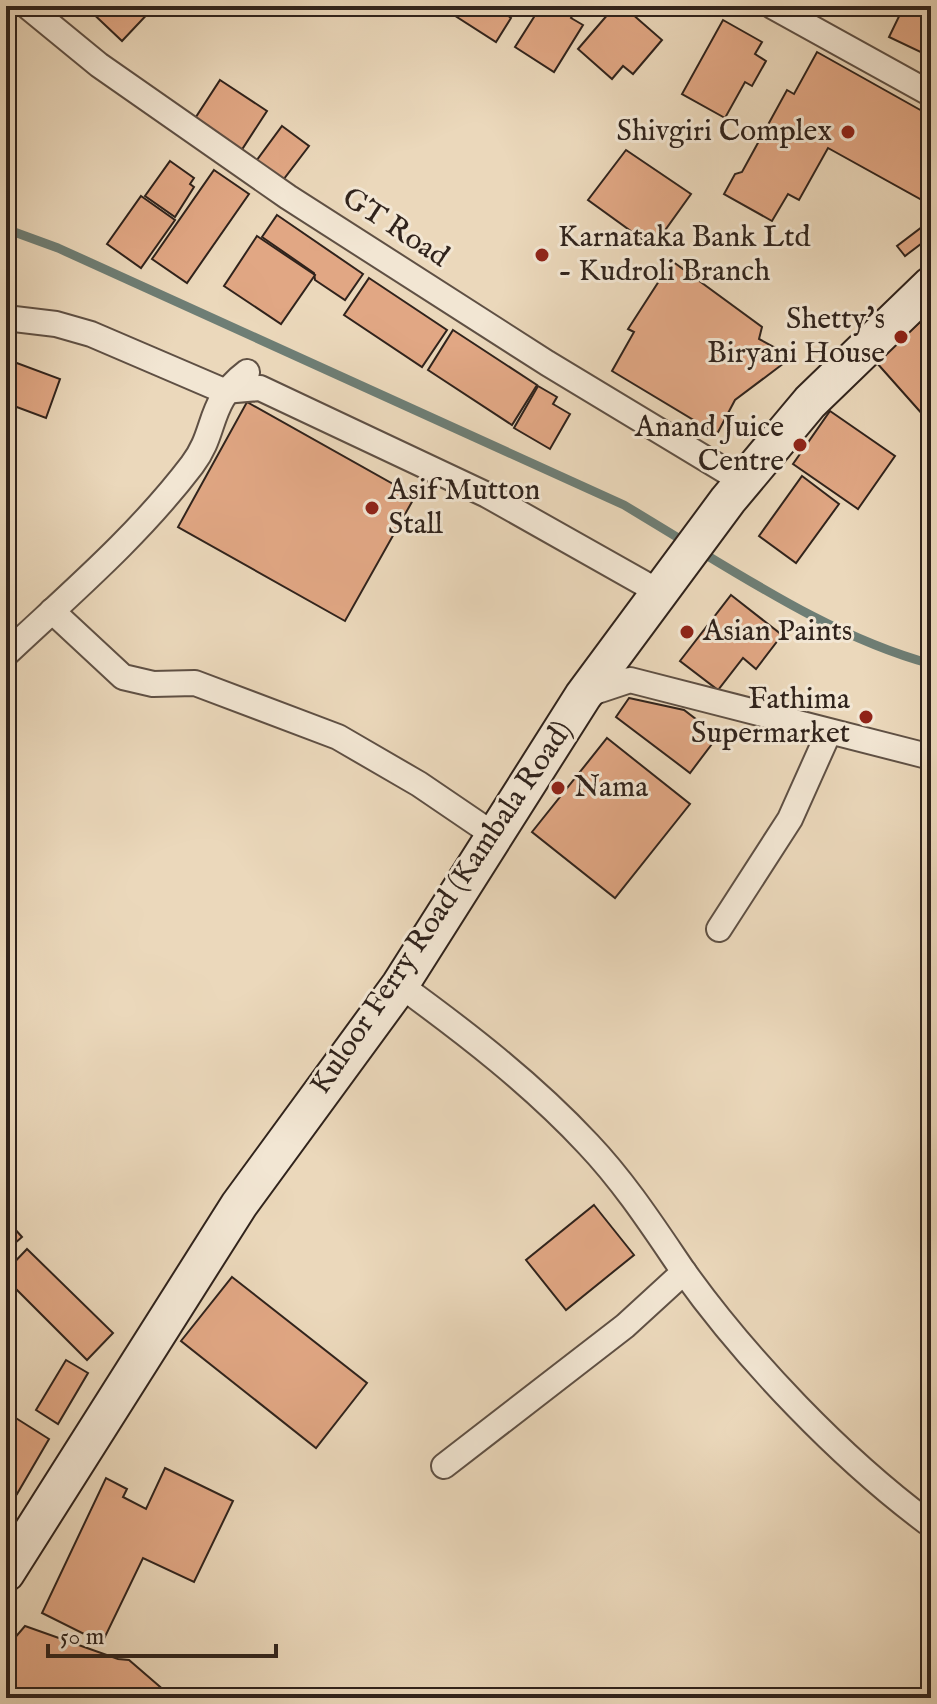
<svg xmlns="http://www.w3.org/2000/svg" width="937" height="1704" font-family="'IM FELL English',serif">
	<rect width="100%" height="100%" fill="#ebd8bb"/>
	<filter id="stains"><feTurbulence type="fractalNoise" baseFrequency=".0025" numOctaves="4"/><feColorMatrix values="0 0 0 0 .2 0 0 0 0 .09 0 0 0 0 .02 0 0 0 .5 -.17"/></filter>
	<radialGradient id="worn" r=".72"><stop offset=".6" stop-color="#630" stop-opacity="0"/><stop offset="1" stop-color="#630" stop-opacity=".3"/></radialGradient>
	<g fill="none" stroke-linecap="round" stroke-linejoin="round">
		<g stroke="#6e7e75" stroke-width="9">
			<polyline points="6,229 58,248 624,505 685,542"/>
			<path d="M 698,550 C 772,595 847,641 931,664"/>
		</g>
	</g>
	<g fill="#e1a784" stroke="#30231c" stroke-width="2">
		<polygon points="85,6 155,6 122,41"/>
		<polygon points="449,6 496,6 511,18 496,42 446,10"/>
		<polygon points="541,6 567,6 575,11 571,18 583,25 554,72 515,47"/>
		<polygon points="615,6 623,6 662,40 633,74 623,66 612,79 578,49"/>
		<polygon points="904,6 931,6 931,57 889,37"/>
		<polygon points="723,20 762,42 755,54 766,61 752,86 745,82 725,118 682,94"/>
		<polygon points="817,52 931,116 931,205 828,148 799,200 788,194 772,221 724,194 735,174 742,172 787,90 794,94"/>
		<polygon points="220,80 267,111 241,151 194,120"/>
		<polygon points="282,126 309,146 280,184 254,164"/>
		<polygon points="626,150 691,194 653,247 588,200"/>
		<polygon points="170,161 194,178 190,184 194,187 175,217 145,196"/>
		<polygon points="214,170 249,194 187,283 152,259"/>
		<polygon points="141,196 175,220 141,268 107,244"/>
		<polygon points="277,215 363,274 345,300 315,280 314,273 262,237"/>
		<polygon points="922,227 930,237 905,256 897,246"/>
		<polygon points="257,236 315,275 281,324 224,286"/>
		<polygon points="672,261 762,327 759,339 792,357 735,400 717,434 612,371 634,332 628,329"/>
		<polygon points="369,278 447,330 422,367 344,315"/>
		<polygon points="921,321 931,332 931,410 924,416 876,362"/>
		<polygon points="453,330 537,385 512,425 428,370"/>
		<polygon points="6,359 60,379 46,418 6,403"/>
		<polygon points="538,386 557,397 553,404 570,414 550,449 514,428"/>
		<polygon points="247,402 409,493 413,500 345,621 178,527"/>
		<polygon points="830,411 895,456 858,509 793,464"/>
		<polygon points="802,476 839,504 796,563 759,536"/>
		<polygon points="731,595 782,635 756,669 743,658 718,690 680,661"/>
		<polygon points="629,698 684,710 718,736 690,773 616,717"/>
		<polygon points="607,738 690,804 615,898 532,832"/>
		<polygon points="594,1205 634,1255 566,1310 526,1260"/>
		<polygon points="6,1219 22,1237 6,1251"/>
		<polygon points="27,1249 113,1333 87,1360 6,1279 6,1271"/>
		<polygon points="232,1277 367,1383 316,1448 181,1341"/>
		<polygon points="66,1360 88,1373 58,1424 36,1410"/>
		<polygon points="11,1415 49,1439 17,1494 6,1487 6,1424"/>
		<polygon points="165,1468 233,1501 194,1582 143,1558 102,1643 42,1613 106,1478 127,1489 123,1497 146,1509"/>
		<polygon points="25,1626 118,1659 129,1660 173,1698 6,1698 6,1648"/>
	</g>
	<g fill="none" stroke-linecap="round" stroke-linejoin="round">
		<g stroke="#5f5044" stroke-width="28">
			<g id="minor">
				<polyline points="27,6 99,65 288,197 547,363 744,482"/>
				<polyline points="772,6 931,94"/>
				<polyline points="6,318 56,324 91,334 224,391 260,388 487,495 659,592"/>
				<polyline points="52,611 123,677 153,684 195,683 338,737 419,784 494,835"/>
				<path d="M 6,654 C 71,593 138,536 192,465 C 218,431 206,403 247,372"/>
				<polyline points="585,695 630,680 931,757"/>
				<polyline points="719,929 790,819 829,732"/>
				<path d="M 400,985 C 466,1033 532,1084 588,1144 C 625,1183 654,1228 684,1272 L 625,1326 L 444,1466"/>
				<path d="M 684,1272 C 747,1360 841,1458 927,1522 L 931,1520"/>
			</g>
		</g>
		<g stroke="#30231c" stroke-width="40">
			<polyline id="secondary" points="6,1573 239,1205 400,985 583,696 728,500 810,402 931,285"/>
		</g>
		<use href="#minor" stroke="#f2e6d3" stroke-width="24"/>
		<use href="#secondary" stroke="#f2e6d3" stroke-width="36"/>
	</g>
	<g fill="#8f2418" stroke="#f2e6d3" stroke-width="3">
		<circle cx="848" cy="132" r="8"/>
		<circle cx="542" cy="255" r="8"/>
		<circle cx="901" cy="337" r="8"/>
		<circle cx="800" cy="445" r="8"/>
		<circle cx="372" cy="508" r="8"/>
		<circle cx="687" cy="632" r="8"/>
		<circle cx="866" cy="717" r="8"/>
		<circle cx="558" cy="788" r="8"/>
	</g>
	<g text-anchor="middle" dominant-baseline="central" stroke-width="6" stroke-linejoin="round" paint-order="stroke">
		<g font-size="30" fill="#30231c" stroke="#f2e6d3" text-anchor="end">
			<text x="832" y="132">Shivgiri Complex</text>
			<text x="558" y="238" text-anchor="start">Karnataka Bank Ltd<tspan x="558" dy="34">- Kudroli Branch</tspan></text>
			<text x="885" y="320">Shetty's<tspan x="885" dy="34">Biryani House</tspan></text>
			<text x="784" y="428">Anand Juice<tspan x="784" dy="34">Centre</tspan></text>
			<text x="388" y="491" text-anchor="start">Asif Mutton<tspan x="388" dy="34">Stall</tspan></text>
			<text x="703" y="632" text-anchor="start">Asian Paints</text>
			<text x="850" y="700">Fathima<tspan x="850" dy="34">Supermarket</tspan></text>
			<text x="574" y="788" text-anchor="start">Nama</text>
		</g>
		<g font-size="30" fill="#30231c" stroke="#f2e6d3">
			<text transform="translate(395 228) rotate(33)">GT Road</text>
			<text transform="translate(442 908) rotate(-56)">Kuloor Ferry Road (Kambala Road)</text>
		</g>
	</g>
	<rect width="937" height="1704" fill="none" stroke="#ebd8bb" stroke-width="32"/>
	<rect x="8" y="8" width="921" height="1688" fill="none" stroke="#30231c" stroke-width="4"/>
	<rect x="16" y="16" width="905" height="1672" fill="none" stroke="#30231c" stroke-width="2"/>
	<path d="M48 1644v12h228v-12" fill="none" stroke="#30231c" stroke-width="4"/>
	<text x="60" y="1644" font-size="24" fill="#30231c" stroke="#f2e6d3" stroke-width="6" paint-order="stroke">50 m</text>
	<rect width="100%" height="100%" filter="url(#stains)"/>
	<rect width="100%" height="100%" fill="url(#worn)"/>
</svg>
